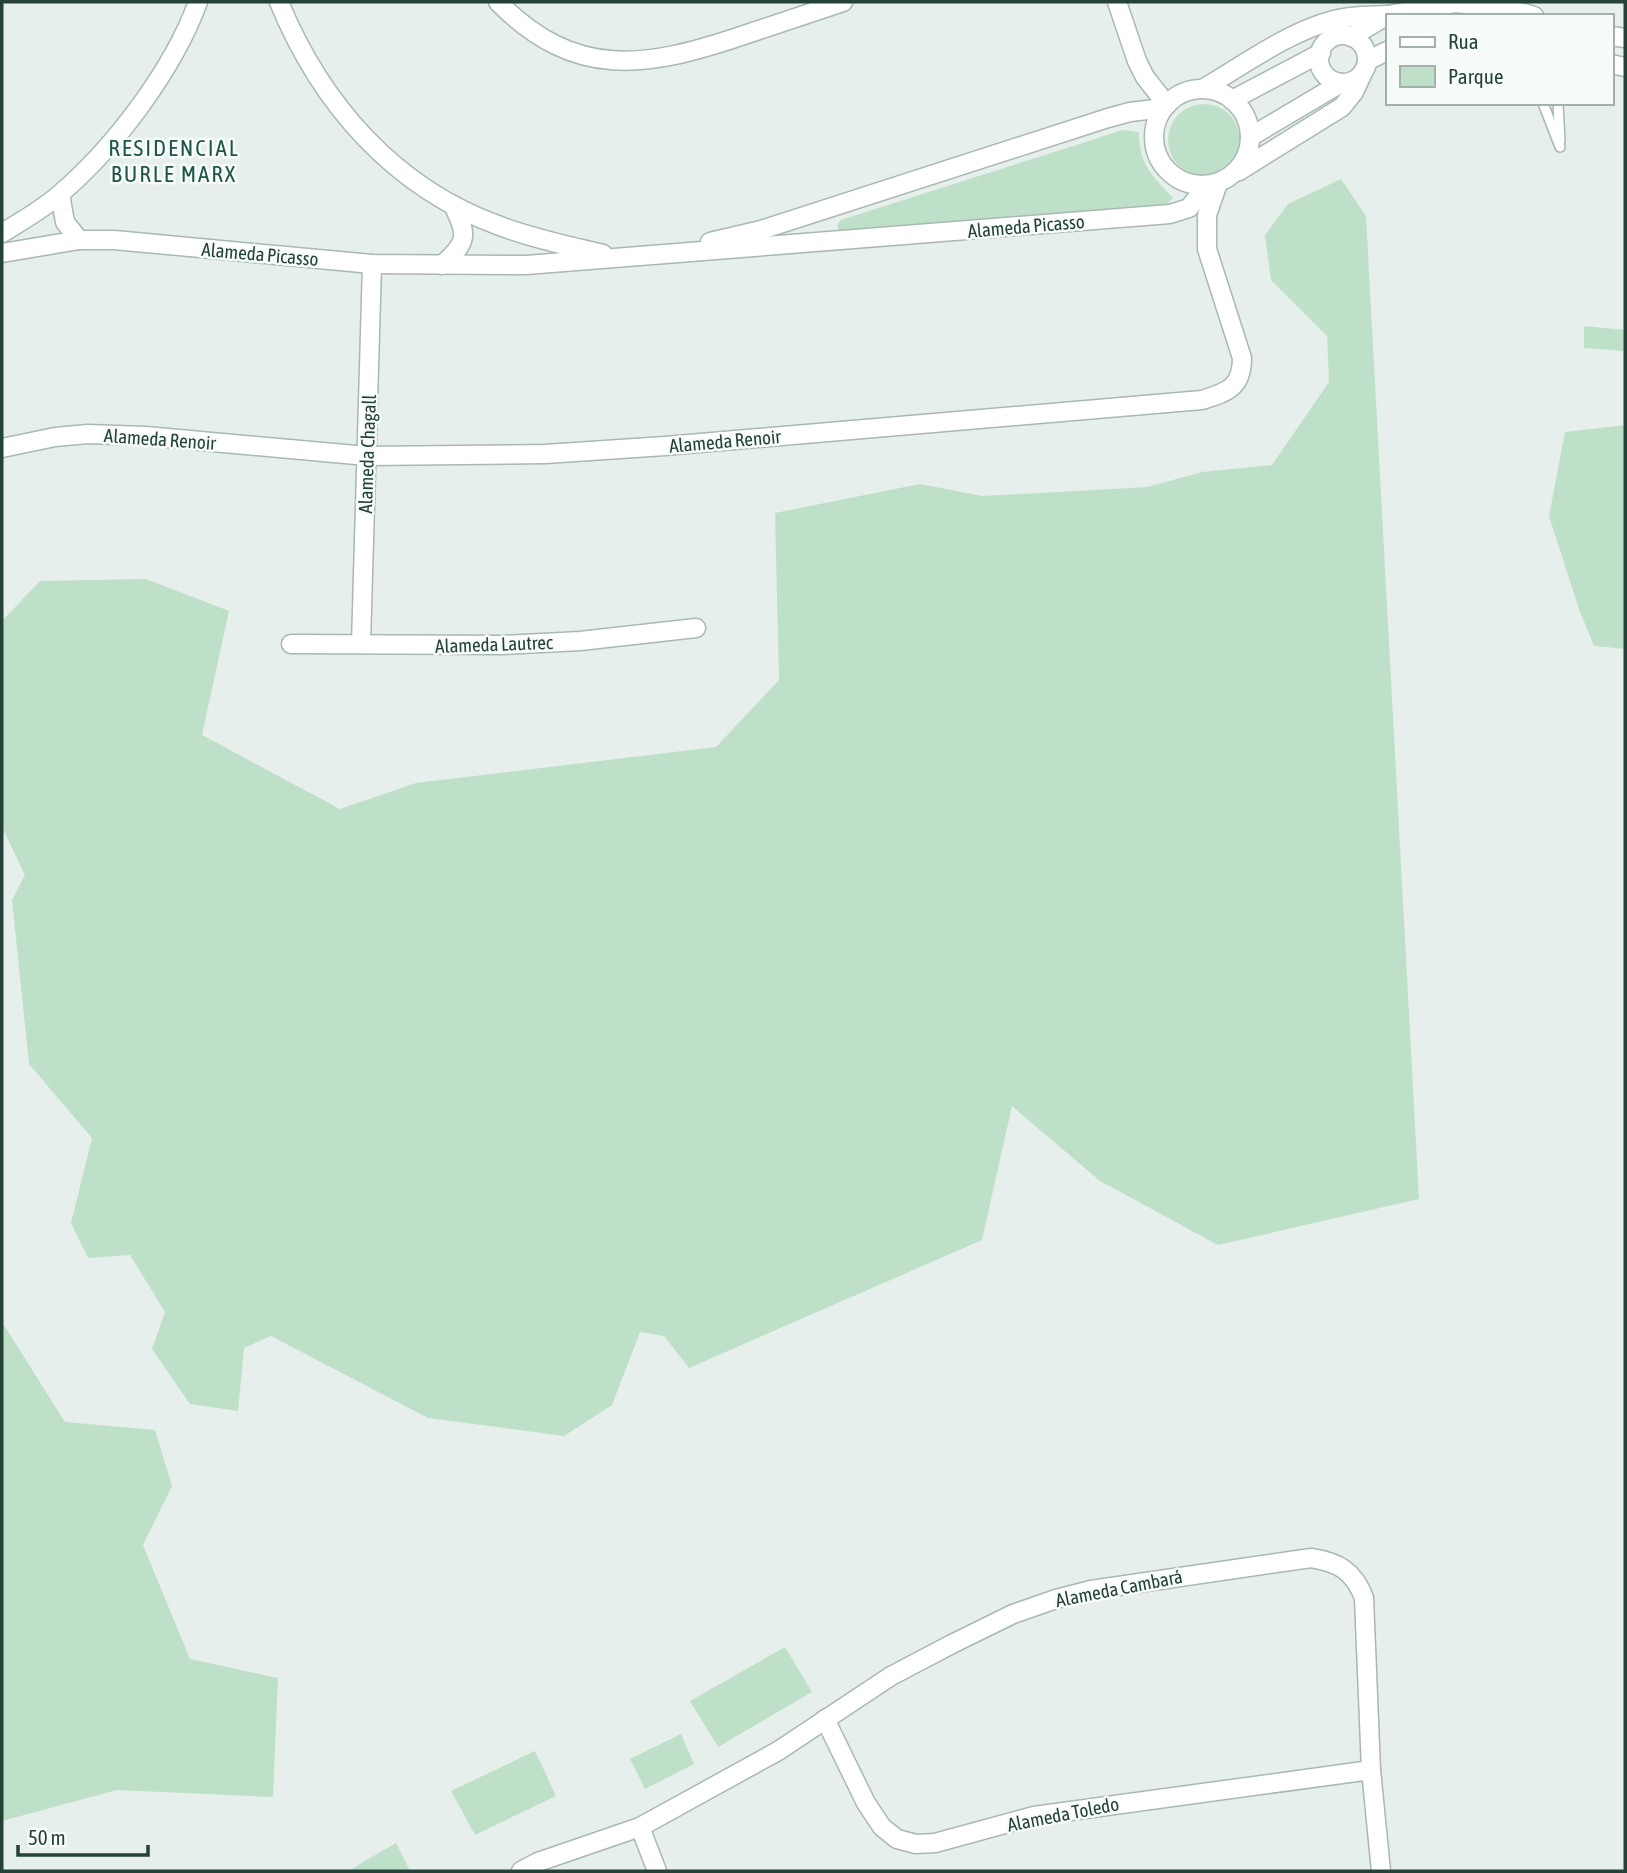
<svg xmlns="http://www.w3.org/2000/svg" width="1627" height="1873" font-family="'Asap Condensed',sans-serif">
	<rect width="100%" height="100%" fill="#e6efeb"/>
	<g fill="#bfe0c8">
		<circle cx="1204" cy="140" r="36"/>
		<path d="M 1123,130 L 1139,132 C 1139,165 1152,175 1173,198 L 1165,206 L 840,233 L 837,225 L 841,220 Z"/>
		<polygon points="1341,179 1366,216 1419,1199 1218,1245 1100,1181 1012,1106 982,1240 689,1368 664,1336 640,1332 612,1405 564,1436 428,1418 271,1336 244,1348 238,1411 190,1404 152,1349 165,1312 130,1255 88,1258 71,1223 92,1138 29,1064 12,900 25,875 2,827 2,621 40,581 146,579 229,611 202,735 340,809 416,783 716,747 779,680 775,513 920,484 982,496 1147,487 1202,472 1272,465 1329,382 1327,336 1271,280 1265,235 1288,204"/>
		<polygon points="1584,326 1625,330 1625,351 1584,348"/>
		<polygon points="1625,425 1625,649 1594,646 1579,609 1549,516 1565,432"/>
		<polygon points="2,1322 65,1422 155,1430 172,1486 143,1545 190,1659 278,1678 273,1797 117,1790 2,1821"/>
		<polygon points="785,1647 812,1692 718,1747 690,1701"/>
		<polygon points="681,1734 694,1764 645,1789 630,1759"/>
		<polygon points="535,1751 556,1796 475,1835 451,1791"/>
		<polygon points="396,1843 410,1871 348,1871"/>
	</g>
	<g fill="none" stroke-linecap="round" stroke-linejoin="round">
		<g stroke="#a8b8b2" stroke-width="12">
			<g id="lane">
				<polyline points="1543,103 1560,147"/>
				<polyline points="1558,103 1560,141"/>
			</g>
		</g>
		<g stroke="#a8b8b2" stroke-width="21">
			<g id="street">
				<path d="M 279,2 C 321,104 394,188 500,226 C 534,239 569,246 603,254"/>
				<path d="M 498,2 C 575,80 646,68 741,36 C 775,25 809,13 843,2"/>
				<polyline points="1117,2 1137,61 1145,77 1167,105"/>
				<circle cx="1343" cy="59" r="24"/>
				<polyline points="1611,36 1625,38"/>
				<polyline points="1351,37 1388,15 1455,3 1502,7 1534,16"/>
				<polyline points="1367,61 1387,51"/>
				<polyline points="1611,64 1625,67"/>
				<path d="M 1204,88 C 1245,64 1288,32 1334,20 C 1352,15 1370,16 1388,15"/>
				<circle cx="1202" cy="137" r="48"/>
				<polyline points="1232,100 1321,53"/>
				<polyline points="1250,137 1341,83"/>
				<polyline points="1239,171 1342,107 1354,92 1366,66"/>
				<polyline points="60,194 65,222 79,240"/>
				<path d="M 2,233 C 22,221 43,209 60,194 C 115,147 173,70 198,2"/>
				<polyline points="710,242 761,230 1108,118 1130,112 1163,108"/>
				<polyline points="2,253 79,240 114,240 372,264 526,265 1170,214 1189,208 1207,185"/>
				<path d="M 442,265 C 468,242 468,235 453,205"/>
				<path d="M 2,448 L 55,437 L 88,434 L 146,436 L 367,456 L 545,454 L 665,446 L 1202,400 C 1227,392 1242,388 1242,358 L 1207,249 L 1207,215 L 1218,183"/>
				<polyline points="291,644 502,645 580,641 696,628"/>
				<polyline points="361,644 372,264"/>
				<polyline points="825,1719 866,1803 882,1827 897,1839 916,1844 935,1843 1034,1816 1371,1770"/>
				<polyline points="640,1827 657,1871"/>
				<path d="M 521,1871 L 538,1862 L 640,1827 L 778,1751 L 891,1676 L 952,1644 L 1013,1614 L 1056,1599 L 1091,1590 L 1311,1558 C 1338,1562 1354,1571 1364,1598 L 1371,1770 L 1381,1871"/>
			</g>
		</g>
		<use href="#lane" stroke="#fff" stroke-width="9"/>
		<use href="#street" stroke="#fff" stroke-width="18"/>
	</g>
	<g text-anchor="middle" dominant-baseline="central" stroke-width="5" stroke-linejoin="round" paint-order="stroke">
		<g font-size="19" fill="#24423a" stroke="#f7fbf9">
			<text transform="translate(1026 226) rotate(-5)">Alameda Picasso</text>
			<text transform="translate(260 254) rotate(5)">Alameda Picasso</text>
			<text transform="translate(160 439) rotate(4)">Alameda Renoir</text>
			<text transform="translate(725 441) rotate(-5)">Alameda Renoir</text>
			<text transform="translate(367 454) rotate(-88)">Alameda Chagall</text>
			<text transform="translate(494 644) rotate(-2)">Alameda Lautrec</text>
			<text transform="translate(1119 1588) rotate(-11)">Alameda Cambará</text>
			<text transform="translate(1063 1814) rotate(-11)">Alameda Toledo</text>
		</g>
		<g font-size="23" letter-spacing="2" fill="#1f5548" stroke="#f7fbf9">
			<text x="174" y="148">RESIDENCIAL<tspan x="174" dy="26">BURLE MARX</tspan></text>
		</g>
	</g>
	<rect width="1627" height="1873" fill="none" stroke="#24423a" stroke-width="7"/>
	<rect x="1386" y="14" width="228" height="91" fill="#f7fbf9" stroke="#a3b1ad" stroke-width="2"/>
	<rect x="1400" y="37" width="35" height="10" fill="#ffffff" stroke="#a3b1ad" stroke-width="2"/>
	<text x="1448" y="49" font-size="21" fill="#24423a">Rua</text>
	<rect x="1400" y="66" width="35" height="21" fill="#bfe0c8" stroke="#a3b1ad" stroke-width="2"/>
	<text x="1448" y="84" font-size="21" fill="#24423a">Parque</text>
	<path d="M18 1845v10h130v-10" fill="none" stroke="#24423a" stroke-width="3.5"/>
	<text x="28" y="1845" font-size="21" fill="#24423a" stroke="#f7fbf9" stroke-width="5" paint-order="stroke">50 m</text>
</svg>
